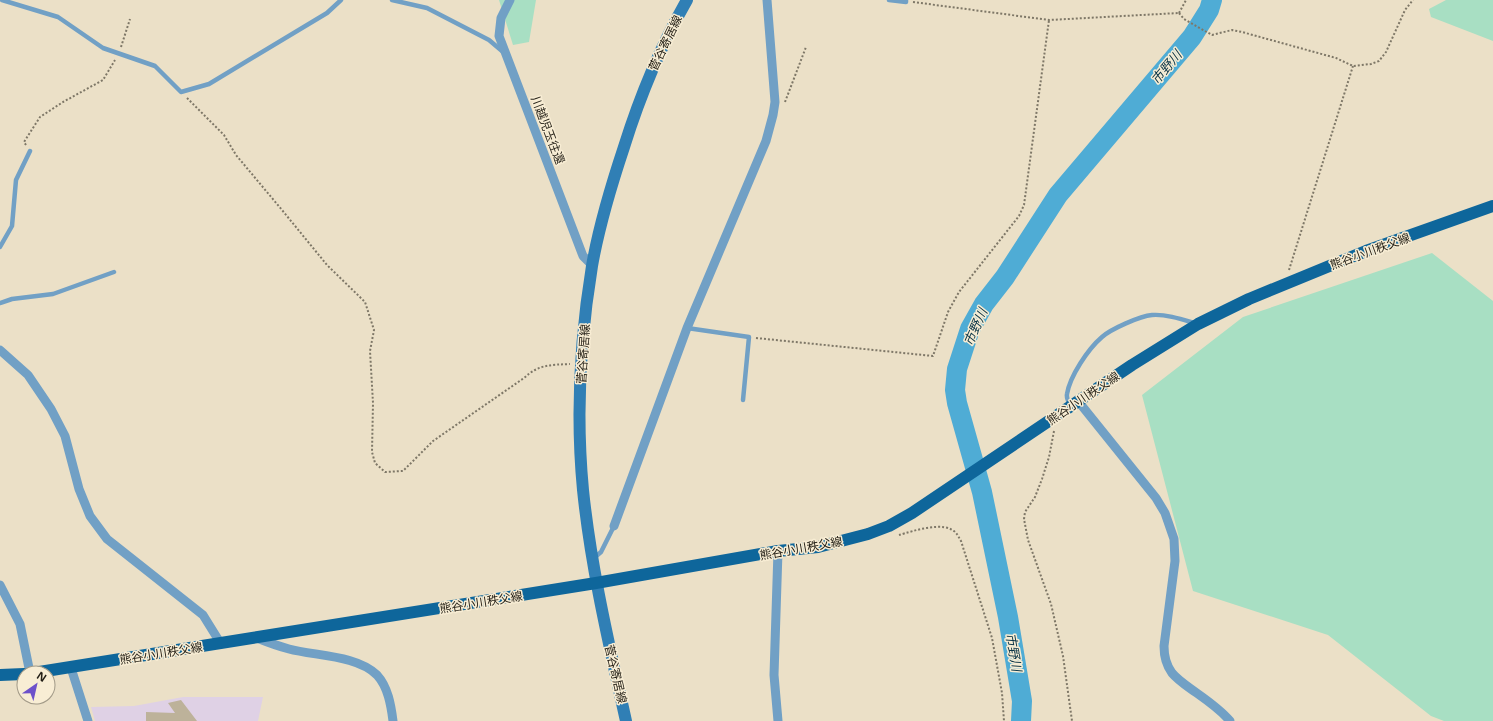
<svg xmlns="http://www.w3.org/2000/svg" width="1493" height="721" font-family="'Noto Sans','Noto Sans JP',sans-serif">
	<rect width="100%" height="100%" fill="#ebe0c7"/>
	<polygon fill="#dfd1e5" points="183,697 263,697 258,721 95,721 91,707 134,706"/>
	<g fill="#a8dfc3">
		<polygon points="499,0 536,0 529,42 513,45"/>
		<polygon points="1446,0 1493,0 1493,41 1431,17 1429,9"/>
		<polygon points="1432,253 1493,301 1493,721 1444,721 1431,716 1328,635 1193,591 1142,395 1243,317"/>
	</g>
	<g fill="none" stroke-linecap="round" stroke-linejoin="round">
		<polyline stroke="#4facd5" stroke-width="20" points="1021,721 1022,701 1008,617 982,492 957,403 955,390 957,369 970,329 984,304 1005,277 1058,195 1192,37 1209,10 1212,0"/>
	</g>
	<polygon fill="#bdb29a" points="181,700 197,721 146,721 146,712 175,713 168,703"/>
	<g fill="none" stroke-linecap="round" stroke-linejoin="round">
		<g stroke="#7e7767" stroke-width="2" stroke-dasharray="2 2" stroke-linecap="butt">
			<polyline points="913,2 1049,20 1179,13"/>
			<polyline points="1179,13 1184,19 1212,35 1232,30 1242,32 1336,58 1353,66 1371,64 1379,61 1386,52 1405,10 1413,0"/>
			<polyline points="1179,13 1186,0"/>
			<polyline points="121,47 130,19"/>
			<path d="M 187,98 L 224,135 L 236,155 L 282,210 L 327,265 L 365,302 L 374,330 L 370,351 L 373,403 L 372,452 L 375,463 L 385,472 L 403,471 L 433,441 L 524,378 C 539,364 551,365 570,364"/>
			<polyline points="785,102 806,47"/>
			<polyline points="26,145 24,142 40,117 63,102 103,80 115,60"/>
			<polyline points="1289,270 1353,66"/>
			<polyline points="756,338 933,356 948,312 959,292 1019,216 1024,205 1049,20"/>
			<polyline points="1054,431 1049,457 1042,479 1035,497 1025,512 1024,519 1028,540 1051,604 1063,656 1072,721"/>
			<path d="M 899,535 C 913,531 945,520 956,533 C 958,535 959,538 961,541 L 992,638 L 1002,693 L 1004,721"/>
		</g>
		<g stroke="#71a0c5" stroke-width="4.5">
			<polyline points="2,0 58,17 103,48 155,66 181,92 209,84 327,13 341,0"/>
			<polyline points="392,0 427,8 489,40 502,51"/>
			<polyline points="889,0 906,2 906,0"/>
			<polyline points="0,247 12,226 16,180 30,151"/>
			<polyline points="0,303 12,299 53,294 114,272"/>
			<polyline points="687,328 749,337 743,400"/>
			<path d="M 1070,406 C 1069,402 1066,398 1067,394 C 1070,376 1088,349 1102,337 C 1111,329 1140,316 1152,315 C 1166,314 1181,319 1194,323"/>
			<polyline points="594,558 601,552 614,526"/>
		</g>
		<g stroke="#71a0c5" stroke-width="9">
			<polyline points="510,0 501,18 499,36 583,256 592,265"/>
			<polyline points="0,350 28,375 51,409 65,436 79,489 90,516 107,539 203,615 221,644"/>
			<path d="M 1078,401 L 1156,498 L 1165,513 L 1174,539 L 1175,561 L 1164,646 C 1164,656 1166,665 1172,673 C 1177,679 1184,684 1191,689 C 1205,699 1219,708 1230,721"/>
			<polyline points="614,526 687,328 766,141 773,115 775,102 767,0"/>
			<polyline points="778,551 774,675 778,721"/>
			<polyline points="0,585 20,624 30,673"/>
			<path d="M 257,638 C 267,642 278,646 289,649 C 315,656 357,655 377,675 C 388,687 391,705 393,721"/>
			<polyline points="71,668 88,721"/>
		</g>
		<path stroke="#307fb5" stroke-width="12" d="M 626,721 C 609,644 591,568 583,490 C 576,416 580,339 592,266 C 599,226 611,186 624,147 C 640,96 660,47 687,0"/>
		<g stroke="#0e669b" stroke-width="12">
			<polyline points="33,673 596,583 778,551 818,547 868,534 889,526 912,513 1132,365 1198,324 1249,299 1366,251 1493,206"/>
			<polyline points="0,675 24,674"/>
		</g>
	</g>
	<g text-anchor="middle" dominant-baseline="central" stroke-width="3" stroke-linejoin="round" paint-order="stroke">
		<g font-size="12" fill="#221e15" stroke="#f8edd4">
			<text transform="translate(665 43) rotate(-64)">菅谷寄居線</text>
			<text transform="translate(548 130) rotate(69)">川越児玉往還</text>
			<text transform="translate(1370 251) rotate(-20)">熊谷小川秩父線</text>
			<text transform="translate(583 354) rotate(-86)">菅谷寄居線</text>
			<text transform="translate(1083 398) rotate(-34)">熊谷小川秩父線</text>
			<text transform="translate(801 548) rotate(-10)">熊谷小川秩父線</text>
			<text transform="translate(481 602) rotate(-9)">熊谷小川秩父線</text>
			<text transform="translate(161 653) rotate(-9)">熊谷小川秩父線</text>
			<text transform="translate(616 674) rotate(77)">菅谷寄居線</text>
		</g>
		<g font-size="13" font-style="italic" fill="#0b3547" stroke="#f8edd4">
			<text transform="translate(1166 67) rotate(-50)">市野川</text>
			<text transform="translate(975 327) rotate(-66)">市野川</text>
			<text transform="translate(1014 652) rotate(80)">市野川</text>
		</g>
	</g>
	<g transform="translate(36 685) rotate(34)"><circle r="19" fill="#f8edd4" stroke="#a29a88"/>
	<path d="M0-3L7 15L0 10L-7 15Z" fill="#6d51ca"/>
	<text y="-6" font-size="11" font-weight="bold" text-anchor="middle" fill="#221e15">N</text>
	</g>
</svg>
